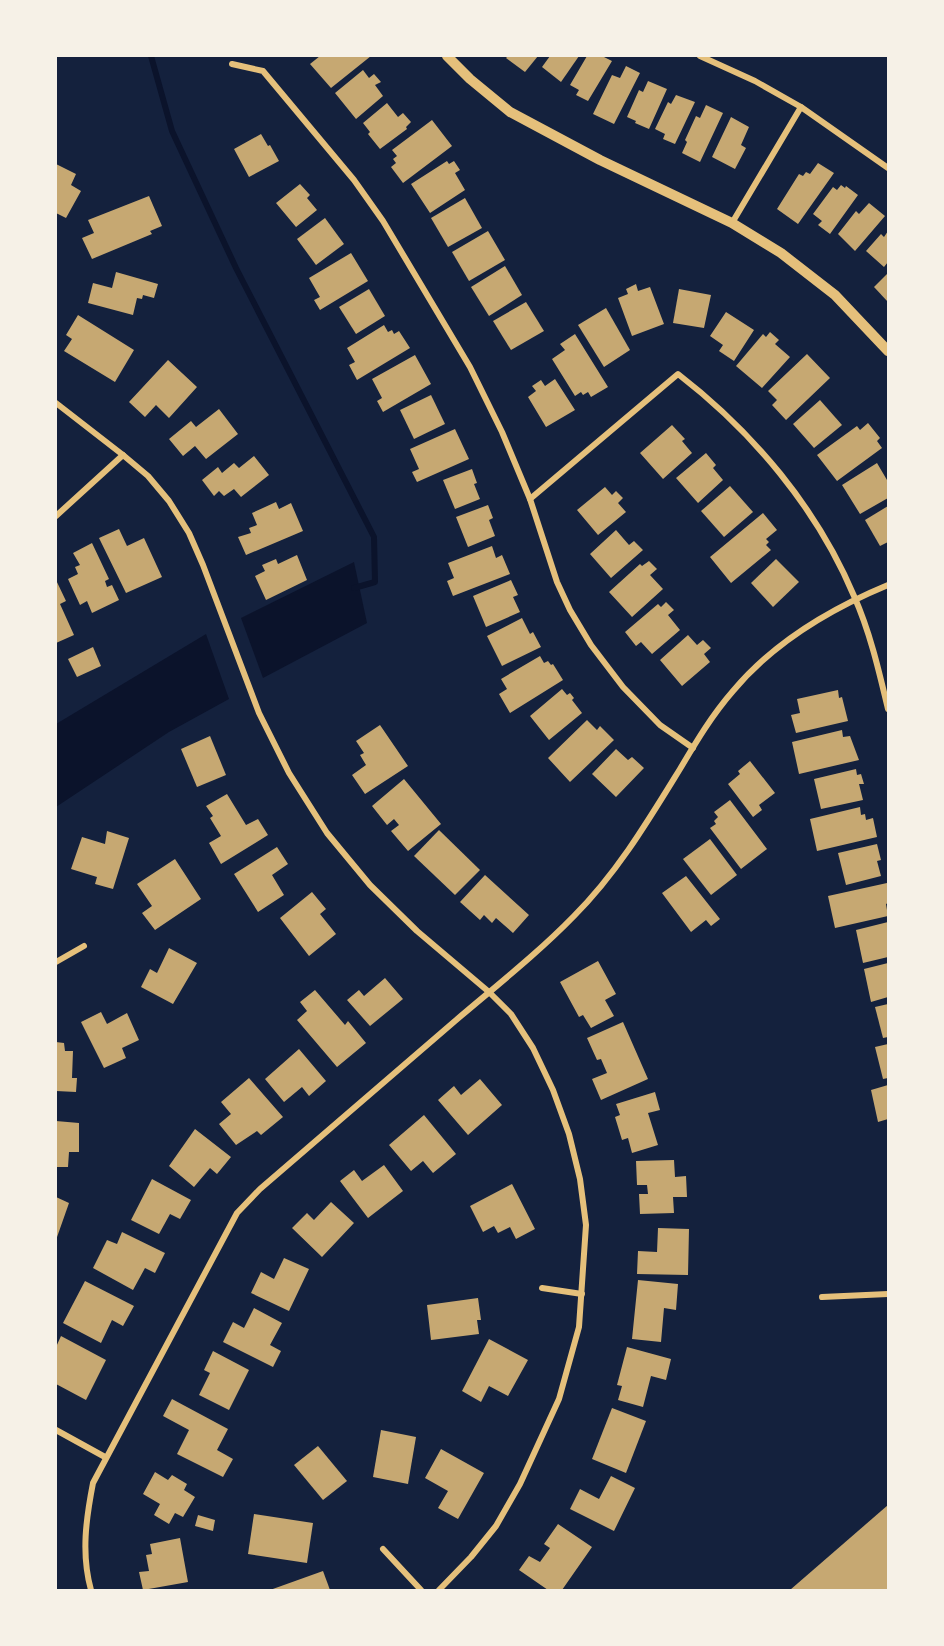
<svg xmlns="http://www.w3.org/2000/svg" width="944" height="1646" font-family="'Work Sans',sans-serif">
	<rect width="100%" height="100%" fill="#14213d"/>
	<g fill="#0b132b">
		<polygon points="354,562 367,623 263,678 241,618"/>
		<polygon points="206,634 229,699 169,732 56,807 56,724"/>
	</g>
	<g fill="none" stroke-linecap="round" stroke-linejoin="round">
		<polyline stroke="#0b132b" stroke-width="6" points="151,56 172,131 236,268 374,537 375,582 354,588"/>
	</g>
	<g fill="#c6a872">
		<polygon points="320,56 371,56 331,88 310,64"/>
		<polygon points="508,56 538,56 525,72 506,58"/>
		<polygon points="550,56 579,56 561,82 542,67"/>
		<polygon points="587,56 591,57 592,56 602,56 612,61 588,101 576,95 579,90 570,85"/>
		<polygon points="626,66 640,73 614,124 593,114 612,75 620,78"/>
		<polygon points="363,70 369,78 374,74 381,82 375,85 383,96 356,119 335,93"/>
		<polygon points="648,81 667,89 649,129 635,123 636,121 627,117 639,90 643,92"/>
		<polygon points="676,95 695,102 675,144 663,139 665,134 655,129 668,102 671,104"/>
		<polygon points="387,103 398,117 403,113 411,122 406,127 407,129 380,149 368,134 370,132 363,123"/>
		<polygon points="706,105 723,113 700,162 682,153 687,142 685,140 696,116 700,118"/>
		<polygon points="731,117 749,127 741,145 746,148 735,169 712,157"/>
		<polygon points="432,120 452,146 403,183 391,167 396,163 393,159 397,156 392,150"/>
		<polygon points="261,134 268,146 270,145 279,161 249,177 234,149"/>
		<polygon points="447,161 449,164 454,161 460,170 455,173 465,190 430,213 411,184"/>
		<polygon points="818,163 834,173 798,224 777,209 799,174 803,176 806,172 810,174"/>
		<polygon points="56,164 76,174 71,185 81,191 66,218 56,213"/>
		<polygon points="300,184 310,195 307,198 317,210 296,227 276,203"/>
		<polygon points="841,185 845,188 846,186 858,195 830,234 818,225 822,221 813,214 833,187 837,190"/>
		<polygon points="149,196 162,226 150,231 152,234 92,259 82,238 94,233 88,220"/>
		<polygon points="465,198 482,228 448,247 431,218"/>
		<polygon points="869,203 885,216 855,251 838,234 856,211 859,214"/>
		<polygon points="325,218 344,244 316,265 297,239"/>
		<polygon points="488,231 505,260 469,281 452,252"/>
		<polygon points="888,231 888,262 884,267 866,251 881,234 884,237"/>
		<polygon points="351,253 368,281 320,310 314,300 320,297 309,278"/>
		<polygon points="505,266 522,295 489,316 471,287"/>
		<polygon points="116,272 158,284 154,298 143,295 142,299 137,298 133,315 88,303 93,283 112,288"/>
		<polygon points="888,273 888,302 874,287"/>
		<polygon points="636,284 638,291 650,287 664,324 632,336 618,298 628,294 626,289"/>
		<polygon points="369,289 385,316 356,334 339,307"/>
		<polygon points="679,289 711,295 704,328 673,323"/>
		<polygon points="526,302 544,331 511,350 493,321"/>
		<polygon points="606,308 630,350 604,367 578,325"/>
		<polygon points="726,312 754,330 734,361 719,351 723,345 710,336"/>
		<polygon points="78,315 134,350 115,382 64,351 72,339 66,335"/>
		<polygon points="384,325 388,332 392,330 394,334 399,331 410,348 357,380 349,365 355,362 347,348"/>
		<polygon points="770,332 779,340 775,344 790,357 762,388 736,366 763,334 766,337"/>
		<polygon points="575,334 608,387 591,397 588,392 583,395 581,392 575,396 552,359 565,350 560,344"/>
		<polygon points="807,354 830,378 786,420 772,405 777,400 768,391"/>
		<polygon points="415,355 431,384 383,412 377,401 382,398 372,379"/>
		<polygon points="168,360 197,387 169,418 156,405 145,417 129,402"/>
		<polygon points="555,379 575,410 546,427 528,397 536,391 532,386 541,380 545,386"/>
		<polygon points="431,395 445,424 414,439 400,410"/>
		<polygon points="820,400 842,425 814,448 793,424"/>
		<polygon points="219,409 238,434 206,459 195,446 183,456 169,439 191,421 196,427"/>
		<polygon points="868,423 880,438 877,441 882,448 837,481 817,455 857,426 860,430"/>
		<polygon points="672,425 685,439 682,441 692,453 663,479 640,453"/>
		<polygon points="455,429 469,459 417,482 412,472 419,469 410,449"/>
		<polygon points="706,453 716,465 713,468 723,480 698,503 676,478"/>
		<polygon points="254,456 269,475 241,497 234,489 224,496 219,491 214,496 202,480 218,467 222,473 234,463 239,468"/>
		<polygon points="877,463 887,480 888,479 888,498 860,514 842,485"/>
		<polygon points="472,469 477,483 474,484 480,499 455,509 443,480"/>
		<polygon points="730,486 753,512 724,537 701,511"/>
		<polygon points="605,487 612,495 616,491 623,498 618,503 626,512 598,535 577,510"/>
		<polygon points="276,502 279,509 291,503 303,531 246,555 238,537 251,533 249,528 257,525 252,513"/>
		<polygon points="488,505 493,518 489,520 495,536 468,547 456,517"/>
		<polygon points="888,506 888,542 880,546 865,520"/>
		<polygon points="763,513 777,530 766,539 769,542 766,545 771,550 731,583 710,557"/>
		<polygon points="119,529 127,546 144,538 162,577 126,593 99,538"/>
		<polygon points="616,530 629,545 634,541 643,550 611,578 590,554"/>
		<polygon points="92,543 109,579 105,581 107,587 112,585 119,600 92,613 87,601 80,605 68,579 78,574 75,567 80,565 73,553"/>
		<polygon points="492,546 496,558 502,555 510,574 453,596 447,581 454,578 448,563"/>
		<polygon points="297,555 307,580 266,600 255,576 265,571 262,565 276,559 278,564"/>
		<polygon points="776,559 799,582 773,607 751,583"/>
		<polygon points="649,561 657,569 650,575 663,589 632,617 609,592 640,564 642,566"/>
		<polygon points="56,580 66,601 60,604 74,635 56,643"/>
		<polygon points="511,580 518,595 513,597 520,612 486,627 473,596"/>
		<polygon points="666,602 674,610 668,615 680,630 652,654 641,642 636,646 625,632 658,604 661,607"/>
		<polygon points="522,618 530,634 533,632 541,647 502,666 487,636"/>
		<polygon points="688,635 697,645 703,640 711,648 704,654 710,662 682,686 660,660"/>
		<polygon points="93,647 101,666 77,677 68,659"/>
		<polygon points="540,656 544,663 548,661 551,665 553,664 563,680 510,713 499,694 507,689 501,679"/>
		<polygon points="562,689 567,695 570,693 574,698 572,700 582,713 549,740 530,716"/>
		<polygon points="838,690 839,698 842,697 848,721 796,733 791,715 800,713 797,699"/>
		<polygon points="587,720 597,730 600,726 614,740 570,782 548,758"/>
		<polygon points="380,725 408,766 365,794 352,775 366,765 360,755 364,753 356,741"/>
		<polygon points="842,730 843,737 850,736 859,760 799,774 792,742"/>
		<polygon points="210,736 226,775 197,787 181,749"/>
		<polygon points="616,749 628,760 632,757 644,768 616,797 592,774"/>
		<polygon points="750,761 775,793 759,805 762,810 753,817 728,784 740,774 738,771"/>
		<polygon points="856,769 857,775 861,774 864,784 859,784 863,800 821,809 814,779"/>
		<polygon points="404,779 441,824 408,851 391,831 399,825 394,819 387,825 372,806"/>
		<polygon points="227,794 246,825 258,819 268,835 221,864 209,843 221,836 210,818 213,816 206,806"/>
		<polygon points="730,800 767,849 741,869 710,828 716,824 714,821 718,817 714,812"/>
		<polygon points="860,807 861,815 865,814 866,820 873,818 877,837 817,851 810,819"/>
		<polygon points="439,830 480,870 455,895 414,856"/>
		<polygon points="107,831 129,838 113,889 95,884 97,877 71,869 82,837 105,844"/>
		<polygon points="710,839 737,875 711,895 683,859"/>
		<polygon points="877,844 881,860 877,861 881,876 846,885 838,853"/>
		<polygon points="277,847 288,864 272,875 284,895 258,912 234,874"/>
		<polygon points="175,859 201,899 155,930 142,913 152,906 137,884"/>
		<polygon points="485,875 529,915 513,933 496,918 492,923 484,915 480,920 460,902"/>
		<polygon points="686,876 720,919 711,926 706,920 691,932 662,893"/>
		<polygon points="887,883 888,903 886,904 888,916 835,928 828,896"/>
		<polygon points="312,892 326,909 320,914 336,934 309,956 280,918"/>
		<polygon points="888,922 888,957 863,963 856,930"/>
		<polygon points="169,948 197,963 173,1004 141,987 150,969 157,973"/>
		<polygon points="598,961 616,994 605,1000 614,1016 591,1028 583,1015 579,1017 560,982"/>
		<polygon points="888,963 888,997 871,1002 864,969"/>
		<polygon points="385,978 403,999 370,1026 347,1000 359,990 364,996"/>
		<polygon points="315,990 345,1025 348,1021 366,1043 337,1067 297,1020 307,1011 300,1002"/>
		<polygon points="888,1004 888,1037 883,1038 875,1007"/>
		<polygon points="101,1012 107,1024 127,1013 139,1040 122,1048 126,1058 104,1068 81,1022"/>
		<polygon points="623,1022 648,1079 601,1100 592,1079 607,1073 601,1059 597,1060 587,1038"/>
		<polygon points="56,1042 64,1043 65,1051 73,1051 72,1078 77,1078 76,1092 56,1091"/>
		<polygon points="888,1044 888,1078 883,1079 875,1047"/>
		<polygon points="299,1049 326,1081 309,1096 302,1087 284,1102 265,1079"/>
		<polygon points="249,1078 283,1117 261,1135 257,1131 236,1145 219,1124 231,1114 221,1102"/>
		<polygon points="480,1079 502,1105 468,1135 438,1100 454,1086 461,1095"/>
		<polygon points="888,1085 888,1119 878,1122 871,1090"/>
		<polygon points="655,1092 660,1110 648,1113 658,1145 632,1153 628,1138 622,1140 615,1117 620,1115 616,1104"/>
		<polygon points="424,1115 456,1154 433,1173 423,1161 411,1171 389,1145"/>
		<polygon points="56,1121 79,1123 79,1152 69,1152 68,1167 56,1167"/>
		<polygon points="195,1129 231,1157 217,1174 210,1168 194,1187 169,1166"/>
		<polygon points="674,1160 675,1177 686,1176 687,1197 673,1197 674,1213 640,1214 639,1194 648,1194 647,1185 637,1185 636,1161"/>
		<polygon points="384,1165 403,1191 368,1218 340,1181 354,1170 362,1181"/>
		<polygon points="152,1179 191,1200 180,1219 170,1214 159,1234 131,1220"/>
		<polygon points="512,1184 535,1229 516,1239 510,1227 498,1233 494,1226 483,1232 470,1206"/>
		<polygon points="56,1197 69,1203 56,1240"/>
		<polygon points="331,1202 354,1223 322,1257 292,1228 307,1213 314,1220"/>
		<polygon points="658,1228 689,1229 688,1275 637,1274 638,1251 657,1252"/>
		<polygon points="122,1232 165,1253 155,1273 145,1268 133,1290 93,1268 107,1240 117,1244"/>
		<polygon points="284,1258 309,1269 289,1311 251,1293 261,1272 274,1279"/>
		<polygon points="638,1280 678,1284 676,1310 664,1308 661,1342 632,1339"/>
		<polygon points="85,1281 134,1306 123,1326 112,1320 101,1343 63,1323"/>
		<polygon points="478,1298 481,1320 477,1320 479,1334 431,1340 427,1305"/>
		<polygon points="254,1308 282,1323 270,1345 281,1351 273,1367 223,1342 233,1322 244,1328"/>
		<polygon points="61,1336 106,1360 86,1400 56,1384 56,1347"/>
		<polygon points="489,1339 528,1360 508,1396 489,1386 481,1402 462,1391"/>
		<polygon points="627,1347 671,1359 666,1380 651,1376 643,1407 618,1400 622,1386 617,1385"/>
		<polygon points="213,1351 249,1370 229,1410 199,1395 210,1373 204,1370"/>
		<polygon points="172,1399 228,1429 217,1450 233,1459 223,1477 177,1454 189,1430 163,1416"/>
		<polygon points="612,1408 646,1421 626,1473 592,1459"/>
		<polygon points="381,1430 416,1437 408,1484 373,1477"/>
		<polygon points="318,1446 347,1481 323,1500 294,1465"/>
		<polygon points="441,1449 484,1473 458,1519 438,1508 448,1491 425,1478"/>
		<polygon points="155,1472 168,1480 172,1475 187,1484 184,1490 195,1497 183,1517 175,1513 169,1524 154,1515 160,1504 143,1494"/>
		<polygon points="611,1476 635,1488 614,1531 570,1509 580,1489 599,1499"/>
		<polygon points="888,1505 888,1590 790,1590"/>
		<polygon points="254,1514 313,1523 307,1563 248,1554"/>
		<polygon points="198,1515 215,1520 213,1531 195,1526"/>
		<polygon points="558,1524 592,1547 562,1590 548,1590 519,1570 529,1556 540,1562 550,1548 544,1544"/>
		<polygon points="180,1538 188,1582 143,1590 139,1572 149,1571 146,1555 152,1554 150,1544"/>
		<polygon points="323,1571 330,1590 270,1590"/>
	</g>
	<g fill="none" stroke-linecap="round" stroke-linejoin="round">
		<g stroke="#e5c07b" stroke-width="6">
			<polyline points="700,56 755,81 801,107 888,168"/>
			<polyline points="232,64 263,71 354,180 383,221 470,367 502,432 530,499 557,582 570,610 591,645 623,687 660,725 693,748"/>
			<polyline points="732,223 801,107"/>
			<polyline points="56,403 123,455 148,476 169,501 189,533 203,565 259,713 289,773 327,833 370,885 417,931 489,992 511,1014 533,1048 553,1090 569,1134 580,1179 586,1225 579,1327 559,1399 520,1484 496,1526 471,1557 439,1590"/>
			<path d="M 530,499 L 678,374 C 753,432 817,508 854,596 C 870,632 879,671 888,709"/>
			<polyline points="56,516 123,455"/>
			<polyline points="56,962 84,946"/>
			<polyline points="542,1288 582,1294"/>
			<polyline points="822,1297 888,1294"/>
			<polyline points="56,1430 105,1457"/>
			<polyline points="383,1549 421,1590"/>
			<path d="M 91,1590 C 81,1554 86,1519 93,1483 L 237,1213 L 260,1189 C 325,1133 390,1077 455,1021 C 496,986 537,954 574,916 C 617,873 648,821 680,769 C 696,742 712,715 733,691 C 774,642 830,609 888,585"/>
		</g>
		<polyline stroke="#e5c07b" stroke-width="10" points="447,56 470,79 510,112 600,160 732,223 781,253 835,295 888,351"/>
	</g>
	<rect width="944" height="1646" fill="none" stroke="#f6f1e7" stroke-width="114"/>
</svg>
